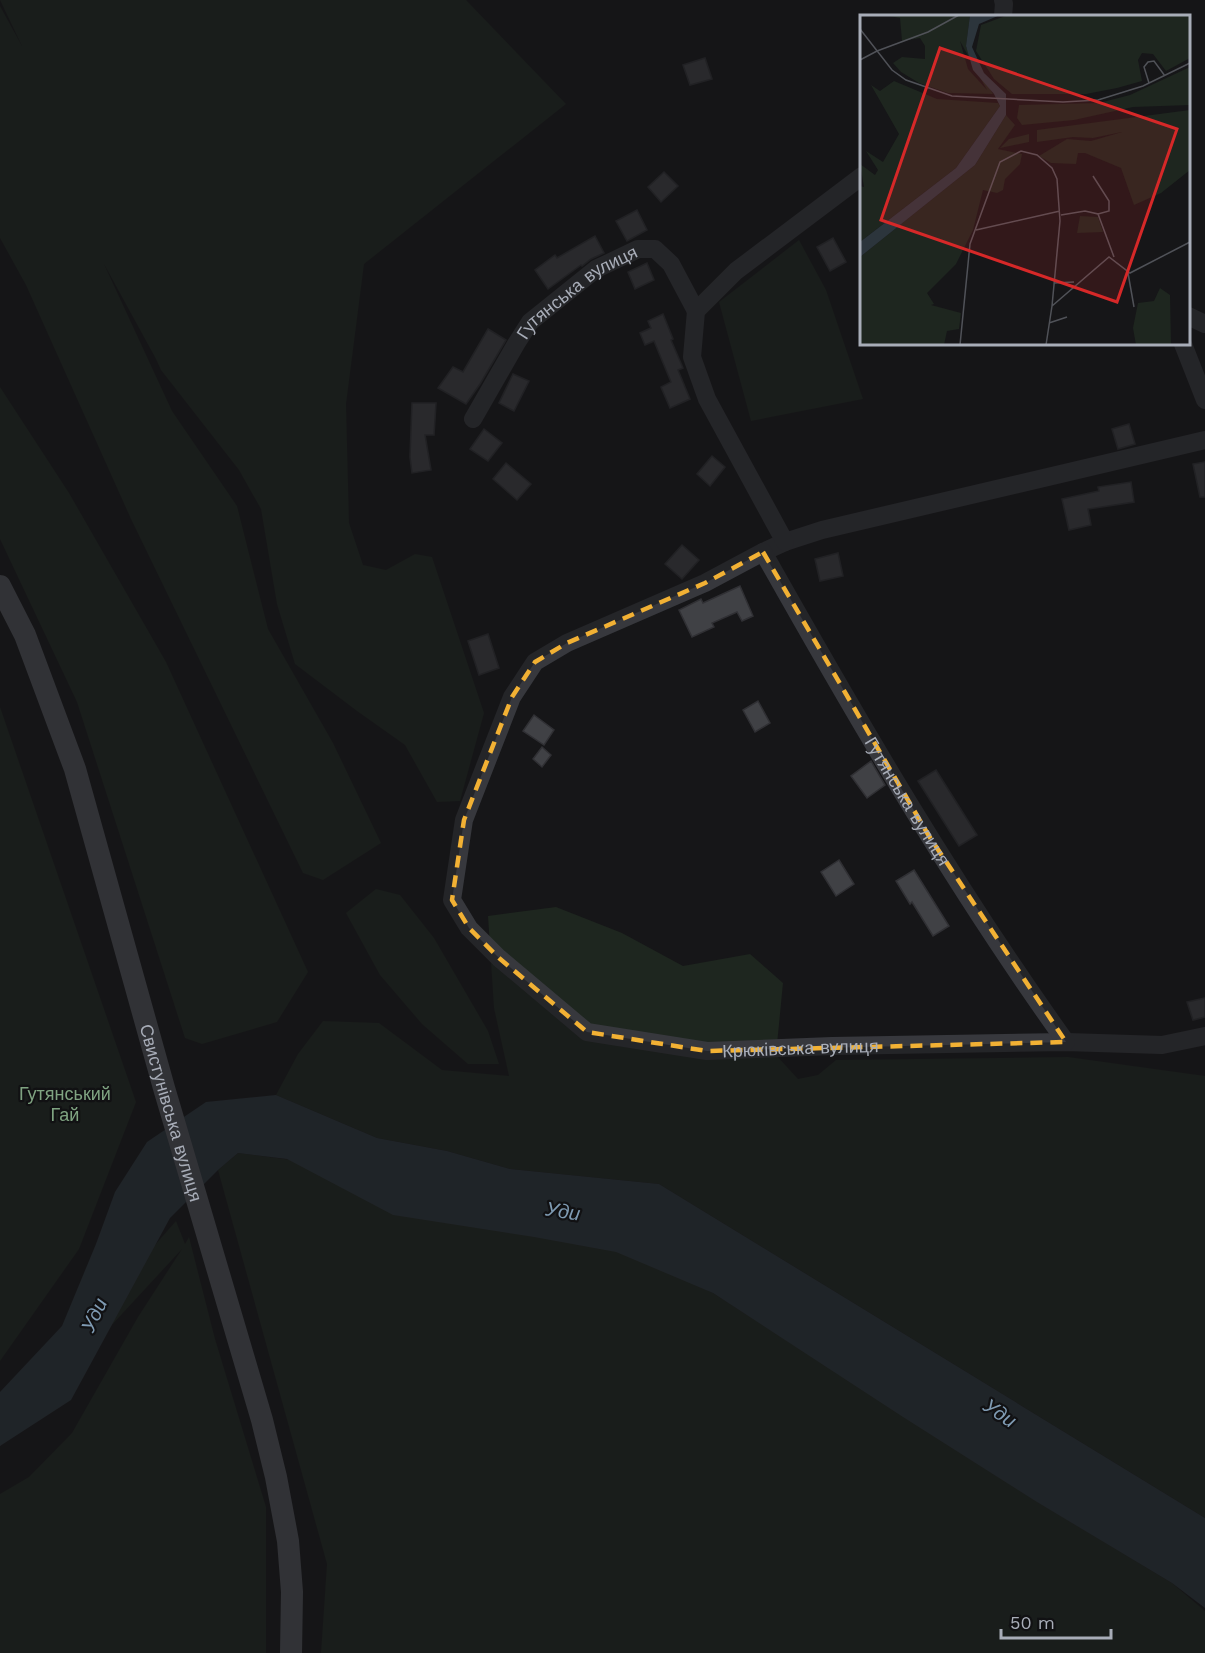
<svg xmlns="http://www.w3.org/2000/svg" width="1205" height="1653" font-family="'Work Sans',sans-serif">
	<rect width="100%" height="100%" fill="#161618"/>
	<g fill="#1e261f">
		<polygon points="0,0 466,0 566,104 364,264 346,404 349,523 363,565 386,570 415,554 432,557 484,713 460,801 437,802 405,745 357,711 295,664 277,604 261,509 239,470 161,370 156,359 104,264 172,411 237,506 268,629 333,743 381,843 323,880 303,873 131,519 26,285 0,238 0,6 22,46"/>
		<polygon points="799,240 826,290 863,399 751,421 719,302"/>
		<polygon points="0,387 69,493 166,662 308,972 277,1022 202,1044 185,1038 77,702 0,539"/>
		<polygon points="0,707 136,1102 79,1249 0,1361"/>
		<polygon points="376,889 400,895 434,938 488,1031 499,1064 468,1064 422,1024 380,975 346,913"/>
		<polygon points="556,907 622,933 683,966 750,954 783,983 776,1055 798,1079 818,1075 836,1060 1068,1057 1205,1076 1205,1518 659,1184 510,1169 447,1151 377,1138 276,1095 298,1054 323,1021 379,1023 442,1070 509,1076 494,1008 488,916"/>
		<polygon points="238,1153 292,1160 618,1246 713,1293 1025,1494 1172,1583 1205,1611 1205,1653 321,1653 327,1564 218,1170"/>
		<polygon points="176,1221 185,1244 189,1237 215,1339 266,1507 266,1653 0,1653 0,1494 29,1477 72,1433 138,1317 182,1249 0,1446 0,1421"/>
	</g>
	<polygon fill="#2c353c" points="276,1095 377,1138 447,1151 510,1169 659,1184 1205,1518 1205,1608 1172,1583 1037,1502 903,1417 713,1293 616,1252 534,1237 393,1215 287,1159 238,1153 218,1170 170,1218 71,1400 0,1446 0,1392 62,1326 96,1244 115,1192 147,1142 206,1102"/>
	<g fill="#404145" stroke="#303034" stroke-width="1.5">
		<polygon points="705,58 712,79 690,85 683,65"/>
		<polygon points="664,172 678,186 661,202 648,187"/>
		<polygon points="637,210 647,230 627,241 616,221"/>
		<polygon points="595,236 604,253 591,259 582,266 581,265 548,289 535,270 555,255 557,258"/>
		<polygon points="833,238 846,262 830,271 817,247"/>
		<polygon points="647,263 654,280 635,289 628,272"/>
		<polygon points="663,314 673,339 671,340 683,368 678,370 690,399 670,408 661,387 671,382 654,341 645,345 640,333 651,328 648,321"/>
		<polygon points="488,329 506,340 480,384 466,404 438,388 453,367 463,372"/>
		<polygon points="513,374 529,381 514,411 499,403"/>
		<polygon points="412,403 436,403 434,435 425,435 431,470 412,473 410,457"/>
		<polygon points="1129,424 1135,444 1118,449 1112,429"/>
		<polygon points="484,429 502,443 488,461 470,449"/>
		<polygon points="712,456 725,467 710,486 697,474"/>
		<polygon points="1205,462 1205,497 1200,497 1193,464"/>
		<polygon points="506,463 531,484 517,500 493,479"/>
		<polygon points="1131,482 1134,502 1088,509 1091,525 1069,530 1062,499 1099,491 1098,487"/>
		<polygon points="682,545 699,560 682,579 665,564"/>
		<polygon points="838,553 843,576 820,581 815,559"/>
		<polygon points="740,586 753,616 742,621 737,612 712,623 714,627 692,637 679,610 701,599 703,603"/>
		<polygon points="488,634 499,668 479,675 468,641"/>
		<polygon points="758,701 770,723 755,732 743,710"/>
		<polygon points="534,715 554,730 544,745 523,731"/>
		<polygon points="542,747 551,755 542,767 533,759"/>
		<polygon points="871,761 885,785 867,798 851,776"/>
		<polygon points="936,770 977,835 959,846 918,781"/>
		<polygon points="839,860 854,884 836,896 821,872"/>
		<polygon points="914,870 949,926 933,936 912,902 910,904 896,881"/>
		<polygon points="1205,998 1205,1017 1193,1020 1187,1002"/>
	</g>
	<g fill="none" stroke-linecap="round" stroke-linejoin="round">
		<g stroke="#37383d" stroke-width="18">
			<polyline points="1003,16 1004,4 1003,0"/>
			<polyline points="1188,316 1205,324"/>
			<polyline points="1183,344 1205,400"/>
			<path id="s1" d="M 473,419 L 516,344 L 530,322 L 596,269 L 638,249 L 655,249 L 671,264 L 696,311"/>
			<path id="s2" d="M 1205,440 L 822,530 L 785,542 L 763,552 L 705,583 L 567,643 L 535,662 L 512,697 L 464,820 L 452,900 L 469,928 L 499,958 L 587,1032 L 707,1051 L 832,1046 L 1066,1042 L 1162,1045 L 1205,1036"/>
			<polyline points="785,542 707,399 692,357 696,311 736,271 862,176"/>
			<path id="s3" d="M 763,552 C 857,719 954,886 1066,1042"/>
		</g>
		<path stroke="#53555c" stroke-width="22" id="s4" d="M 0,586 L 25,635 L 75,769 L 164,1088 L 262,1420 L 276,1477 L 288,1541 L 292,1592 L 291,1653"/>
	</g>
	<path d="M0 0H1205V1653H0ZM 763,552 L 929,836 L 1066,1042 L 707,1051 L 587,1032 L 499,958 L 469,928 L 452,900 L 464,820 L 512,697 L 535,662 L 567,643 L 705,583 Z" fill="#161618" fill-opacity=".55" fill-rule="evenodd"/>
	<path fill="none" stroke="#f2b134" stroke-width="4.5" stroke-dasharray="12 8" stroke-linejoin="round" d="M 763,552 L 929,836 L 1066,1042 L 707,1051 L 587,1032 L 499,958 L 469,928 L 452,900 L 464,820 L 512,697 L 535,662 L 567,643 L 705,583 Z"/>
	<g text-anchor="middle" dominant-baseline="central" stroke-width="4.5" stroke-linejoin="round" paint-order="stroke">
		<g font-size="18" fill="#a8adb8" stroke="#111113">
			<text stroke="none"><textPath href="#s1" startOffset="168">Гутянська вулиця</textPath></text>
			<text stroke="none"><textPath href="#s3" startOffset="288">Гутянська вулиця</textPath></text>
			<text stroke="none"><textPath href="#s2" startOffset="1370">Крюківська вулиця</textPath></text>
			<text stroke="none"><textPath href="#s4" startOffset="555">Свистунівська вулиця</textPath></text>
		</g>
		<g font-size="18" fill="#7fa381" stroke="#111113">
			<text x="65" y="1093">Гутянський<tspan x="65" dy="21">Гай</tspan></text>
		</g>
		<g font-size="20" font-style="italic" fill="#7f9bb3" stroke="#111113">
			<text transform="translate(563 1211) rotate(9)">Уди</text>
			<text transform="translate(94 1315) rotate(-65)">Уди</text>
			<text transform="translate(1000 1413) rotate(34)">Уди</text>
		</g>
	</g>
	<g transform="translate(860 15)">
		<rect width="330" height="330" fill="#161618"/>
		<path d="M 24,0 L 110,0 L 106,32 L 133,79 L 88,78 L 59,68 L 41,57 L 33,48 L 42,42 L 65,44 L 65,31 L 60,23 L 42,26 L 40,3 ZM 100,26 L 127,75 L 108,54 ZM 148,0 L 330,0 L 330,43 L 306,56 L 293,39 L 282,38 L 278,45 L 282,66 L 257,73 L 226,79 L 152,79 L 134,64 L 116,36 L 121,10 ZM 330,52 L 330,90 L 273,92 L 214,105 L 162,110 L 157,103 L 159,90 L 239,88 L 270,80 ZM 34,66 L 77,84 L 138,88 L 140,91 L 96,153 L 0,227 L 0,171 L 4,172 L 0,149 L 15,160 L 18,155 L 6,136 L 23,147 L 39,119 L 11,70 L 20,76 ZM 330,95 L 330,155 L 301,178 L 274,190 L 261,153 L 225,138 L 218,138 L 216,149 L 191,148 L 179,141 L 207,124 L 231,126 L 262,117 L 233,123 L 213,122 L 177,127 L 177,115 ZM 146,100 L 155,110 L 138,134 L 162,139 L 160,149 L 145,164 L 143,175 L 137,178 L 123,175 L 113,215 L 96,249 L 67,278 L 74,289 L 71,290 L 101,298 L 99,314 L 87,316 L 84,330 L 0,330 L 0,242 L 115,150 ZM 169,119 L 169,127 L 140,133 L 149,124 ZM 220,201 L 238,202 L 243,217 L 217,218 ZM 300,273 L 310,280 L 311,330 L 276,330 L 273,313 L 278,288 L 294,286 Z" fill="#1e261f" fill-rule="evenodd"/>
		<path d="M 110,0 L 140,0 L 119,9 L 112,32 L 124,58 L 146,79 L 146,100 L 115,150 L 0,242 L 0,227 L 96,153 L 140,91 L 134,79 L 113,55 L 106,31 Z" fill="#2c353c"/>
		<path fill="none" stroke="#505258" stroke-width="1.5" d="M 0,14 L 32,55 L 46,65 L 92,81 L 203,87 L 238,85 L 283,71 L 330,48M 17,36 L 68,17 L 99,0M 0,45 L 17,36M 289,68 L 284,52 L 288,47 L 294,46 L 305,61M 233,161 L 249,186 L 249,196 L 238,199M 201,200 L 225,196 L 238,199 L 254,242M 116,215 L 200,196M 268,258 L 274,292M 194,268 L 214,267M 189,308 L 207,302M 100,330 L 110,229 L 140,147 L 161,136 L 177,140 L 192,153 L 197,164 L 200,206 L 192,291 L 249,242 L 270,258 L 330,227M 186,330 L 192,291"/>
		<path fill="#d62828" fill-opacity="0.15" stroke="#d62828" stroke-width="3" d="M 80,33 L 317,114 L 257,287 L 21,205 Z"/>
		<rect width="330" height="330" fill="none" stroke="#a8adb8" stroke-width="3"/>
	</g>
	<path d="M1001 1629v9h110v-9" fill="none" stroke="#a8adb8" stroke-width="3"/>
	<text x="1010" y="1629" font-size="18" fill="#a8adb8" stroke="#111113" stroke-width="4.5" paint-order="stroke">50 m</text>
</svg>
